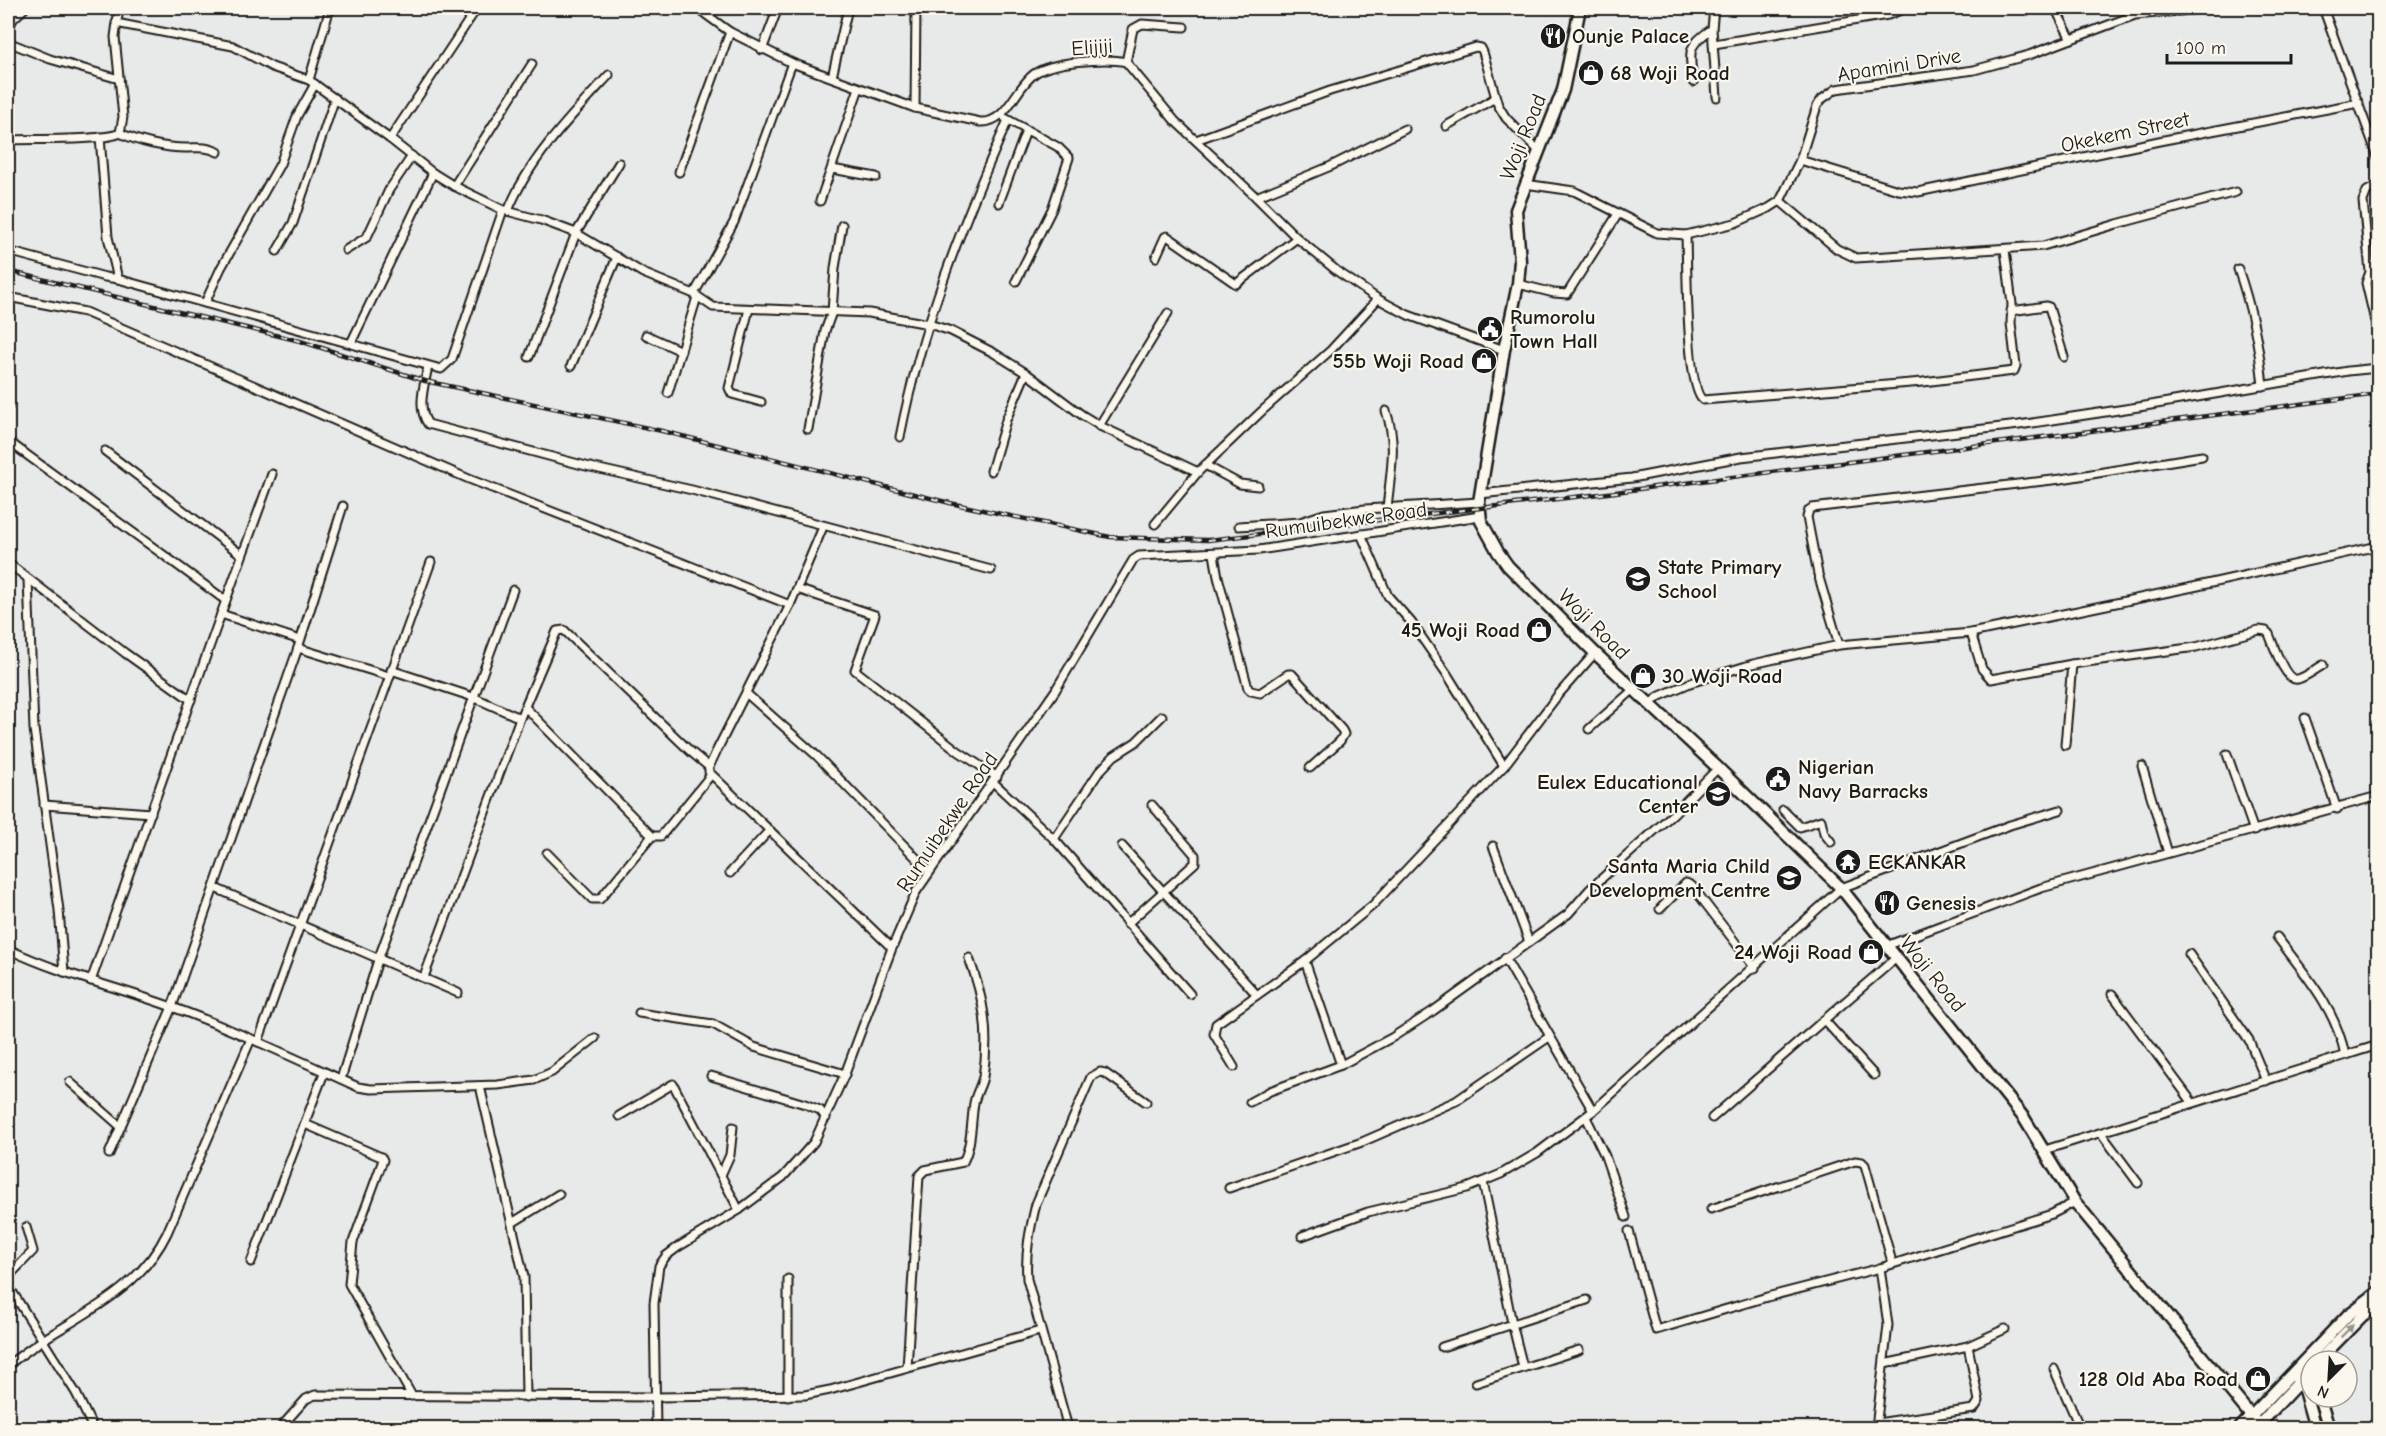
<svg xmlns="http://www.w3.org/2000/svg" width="2386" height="1436" font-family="'Comic Neue',sans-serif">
	<rect width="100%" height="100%" fill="#e8eaea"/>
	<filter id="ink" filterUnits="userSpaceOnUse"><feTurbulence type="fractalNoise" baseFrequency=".0167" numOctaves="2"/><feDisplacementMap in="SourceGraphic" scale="12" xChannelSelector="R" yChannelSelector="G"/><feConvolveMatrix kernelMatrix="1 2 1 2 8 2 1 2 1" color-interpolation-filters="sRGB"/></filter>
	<g filter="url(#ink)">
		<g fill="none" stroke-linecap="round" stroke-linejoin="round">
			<g stroke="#1c1c1c" stroke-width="11">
				<g id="street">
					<path d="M 697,8 L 730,32 L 792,63 L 915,108 L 980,122 C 1007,124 1015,88 1034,74 C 1050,62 1106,57 1126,62 L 1175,121 L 1256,197 L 1297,238 L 1337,271 L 1378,299 L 1408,315 L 1504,350"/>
					<polyline points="1714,8 1712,29 1717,97"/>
					<polyline points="2055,8 2071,39"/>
					<polyline points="2323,8 2378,157"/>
					<polyline points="116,23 233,46 272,67 309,80 390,139 433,173 454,186 503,210 541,220 576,233 643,273 694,294 713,307 869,313 929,324 951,331 994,353 1026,373 1082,415 1102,427 1198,472"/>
					<polyline points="8,28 14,18 25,8"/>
					<polyline points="8,42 50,59 119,79"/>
					<polyline points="1714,44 1888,15 1906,8"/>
					<polyline points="762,50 778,8"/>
					<polyline points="1126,62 1133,29 1142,24 1184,27"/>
					<polyline points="832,77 848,8"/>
					<polyline points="309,80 330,8"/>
					<path d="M 1693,82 C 1690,52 1685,47 1712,29"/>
					<polyline points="915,108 916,8"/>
					<polyline points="1005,118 1058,147 1069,158 1052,209 1016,281"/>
					<polyline points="1446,126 1495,98"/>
					<path d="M 120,133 C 139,142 165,148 186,148 C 198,148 205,146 218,152"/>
					<polyline points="100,137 108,237 118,279"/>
					<polyline points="390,139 477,8"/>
					<path d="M 10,140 C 30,139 107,141 120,133 L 123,117 L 115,37 L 119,8"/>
					<polyline points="1196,140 1330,91 1476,47 1481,48 1483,52 1498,105 1506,118 1540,152"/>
					<polyline points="1800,160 1898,190 1918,192 2159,141 2359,103"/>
					<polyline points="832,169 876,177"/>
					<polyline points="679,172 730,32"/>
					<polyline points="1525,184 1574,191 1657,233 1686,235 1735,223 1769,208 1780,201 1800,160 1817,106 1822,99 1836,89 1974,70 2029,55 2135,15 2213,8"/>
					<polyline points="2378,185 2367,191 2363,201 2370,272 2366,283 2378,334"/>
					<polyline points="454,186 532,64"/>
					<polyline points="1256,197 1331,166 1405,129"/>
					<polyline points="820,201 859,88"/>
					<polyline points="1780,201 1837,249 1856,258 2043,246 2117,224 2236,192"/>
					<polyline points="999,203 1026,131"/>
					<path d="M 508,211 C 529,159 571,116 609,75"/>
					<path d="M 1686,235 C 1687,261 1686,389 1703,400 L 1923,382 L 2014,371 L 2016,366 L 2011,323 L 2012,304 L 2005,250"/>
					<polyline points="346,250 367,237 389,190 412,156"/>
					<polyline points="8,251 105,277 118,279 441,369 452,359 503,210"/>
					<polyline points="277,251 293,223 335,98"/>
					<polyline points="1156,257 1165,237 1167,236 1236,284 1297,238"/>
					<path d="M 2238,269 C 2252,309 2259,343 2263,386"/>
					<polyline points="1518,284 1554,293 1567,294 1618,214"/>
					<polyline points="694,294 734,222 792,63"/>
					<polyline points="8,297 85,312 469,479 790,605"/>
					<polyline points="205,303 221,268 280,164 297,116 315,84"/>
					<polyline points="749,309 729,388 732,394 761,402"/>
					<polyline points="2011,311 2046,306 2049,307 2064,357"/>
					<polyline points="646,335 681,351"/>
					<polyline points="351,343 433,173"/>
					<polyline points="529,357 576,233 619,163"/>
					<path d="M 428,366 C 425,384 416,407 428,424 L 586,466 L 692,490 L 991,570"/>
					<polyline points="571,366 617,257"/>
					<polyline points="668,393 697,297"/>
					<polyline points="8,407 8,406"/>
					<path d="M 1386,411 C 1398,445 1390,474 1387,509"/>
					<polyline points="1099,426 1168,313"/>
					<polyline points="808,429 825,331 832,312 835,268 842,225"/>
					<path d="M 900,437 C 921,327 963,222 1008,120"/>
					<polyline points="8,441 225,600"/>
					<polyline points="105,451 242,555"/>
					<polyline points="1205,465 1240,484 1258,486"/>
					<polyline points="991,471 1006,420 1026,373"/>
					<polyline points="1480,494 1632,478 1741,457 2019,425 2145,406 2348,371 2378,368"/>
					<polyline points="1155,524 1198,472 1262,411 1331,350 1378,299"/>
					<polyline points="1239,526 1300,522 1324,514 1365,509 1479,502"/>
					<polyline points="823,527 790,605 716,752 709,767 709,772 892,948"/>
					<polyline points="1361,534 1388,596 1411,622 1447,674 1504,766"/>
					<polyline points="1214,554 1218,577 1248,688 1251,691 1260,693 1288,674 1292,674 1342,730 1344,734 1340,741 1310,768"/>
					<polyline points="8,563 125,653 191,700"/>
					<polyline points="28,580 34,729 59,910 64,972"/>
					<polyline points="797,589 875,615 855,670 958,751 997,777"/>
					<polyline points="221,614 300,640"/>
					<path d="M 1971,633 L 1982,669 L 1991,679 L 2072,664 L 2196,647 L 2259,630 L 2266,631 L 2269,634 C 2273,643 2285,683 2298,679 C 2306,677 2316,669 2323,665"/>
					<polyline points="1839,645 1818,574 1807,517 1809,510 1812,508 2061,479 2202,456"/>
					<polyline points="298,648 389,676"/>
					<polyline points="391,670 473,697 520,718"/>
					<polyline points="747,694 817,756 929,871"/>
					<polyline points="1649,704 1660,696 1690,683 1753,664 1839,645 1971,633 2193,587 2378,546"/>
					<polyline points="525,707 652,836 661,836 710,776"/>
					<polyline points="2305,718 2337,809"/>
					<polyline points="1589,729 1634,689"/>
					<polyline points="2065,745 2072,664"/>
					<polyline points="2227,754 2254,831"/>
					<polyline points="2142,766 2168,853"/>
					<polyline points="993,782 1054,839 1190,994"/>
					<polyline points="44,805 151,813"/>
					<polyline points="1783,810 1800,827 1821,820 1824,833 1831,842"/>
					<polyline points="1054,839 1099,772 1114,756 1136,742 1162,716"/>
					<polyline points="1122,846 1257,995"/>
					<polyline points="1493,846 1529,942"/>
					<polyline points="547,853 592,899 600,899 652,836"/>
					<polyline points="730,873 769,831"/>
					<polyline points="215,888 458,993"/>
					<polyline points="1660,909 1686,883 1692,886 1755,968"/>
					<polyline points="1127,924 1195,863 1195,855 1152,805"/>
					<path d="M 2277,937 C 2305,974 2336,1009 2345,1055"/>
					<polyline points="1886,946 2041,888 2378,796"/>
					<path d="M 8,949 C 60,974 117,987 172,1007 C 235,1030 296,1059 358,1087 L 371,1089 L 498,1085 L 534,1080 L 552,1072 L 595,1038"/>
					<polyline points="2189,954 2249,1040 2266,1081"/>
					<polyline points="1505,958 1593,1111"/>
					<polyline points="1305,961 1341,1065"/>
					<polyline points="424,977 520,718 557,631 564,630 690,751 709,767"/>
					<polyline points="91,981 221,614 272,474"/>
					<polyline points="2112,994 2192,1102"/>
					<polyline points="639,1013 713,1024 754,1047 845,1074"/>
					<polyline points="258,1042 431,562"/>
					<polyline points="1234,1067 1214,1034 1216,1024 1305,961 1373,905 1504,766 1558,695 1595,653"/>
					<polyline points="1874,1075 1824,1020 1896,958"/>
					<polyline points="711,1076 805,1104 820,1110 826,1118"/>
					<polyline points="341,1079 378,960 513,590"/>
					<polyline points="70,1082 121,1127"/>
					<polyline points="480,1086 524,1277 526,1397"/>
					<polyline points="1250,1102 1270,1091 1341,1065 1393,1037 1433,1011 1568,914 1590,889 1673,814 1718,768"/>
					<polyline points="619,1116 673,1084 739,1210"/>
					<polyline points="1586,1117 1605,1156 1626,1217"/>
					<polyline points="1712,1118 1824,1020"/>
					<polyline points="305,1124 381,1157 383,1160 353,1242 349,1284 412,1396"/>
					<polyline points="2101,1133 2138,1183"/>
					<polyline points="2045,1150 2378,1045"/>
					<polyline points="109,1154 172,1007 298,648 343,506"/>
					<polyline points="721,1175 730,1155 733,1127"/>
					<polyline points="1483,1182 1512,1323 1523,1367"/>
					<polyline points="1229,1188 1362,1142 1456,1101 1549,1037"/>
					<polyline points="1711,1209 1855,1161 1862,1162 1865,1165 1892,1262"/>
					<polyline points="512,1223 559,1194"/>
					<polyline points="1629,1231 1656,1330 1767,1297 1880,1268 2052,1214 2075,1202"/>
					<polyline points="1302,1236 1368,1212 1467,1188 1501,1174 1537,1153 1593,1111 1841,888 2010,825 2060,810"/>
					<polyline points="251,1262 324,1073"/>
					<polyline points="8,1277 33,1251 26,1227"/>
					<polyline points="788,1279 788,1396"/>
					<polyline points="8,1285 76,1393 93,1428"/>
					<polyline points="1442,1347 1587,1300"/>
					<polyline points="1884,1364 1968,1346 2005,1329"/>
					<path d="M 8,1365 C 20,1356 33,1346 46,1338 C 93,1309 142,1285 167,1233 L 251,1039"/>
					<path d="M 907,1368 L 919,1176 L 925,1170 L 963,1162 C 972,1145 971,1122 974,1103 C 976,1093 981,1086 983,1077 C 990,1033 984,999 969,958"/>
					<polyline points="2054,1369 2080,1428"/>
					<polyline points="1476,1383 1579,1350"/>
					<polyline points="1877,1423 1974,1409 1979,1401 1968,1346"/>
					<polyline points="281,1427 306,1399 315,1395 656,1397 805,1395 830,1390 1040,1331"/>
					<polyline points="656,1428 654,1303 659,1266 666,1256 678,1247 739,1210 783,1177 814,1142 845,1074 892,948 916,892 1055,691 1133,560 1139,556 1259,550 1480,516"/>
					<path d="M 1068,1428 L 1027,1279 C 1025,1253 1030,1229 1036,1204 L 1091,1077 L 1100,1072 L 1105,1073 L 1146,1102"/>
					<polyline points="1876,1428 1888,1325 1880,1268"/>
				</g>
			</g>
			<g stroke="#1c1c1c" stroke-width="15">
				<g id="secondary">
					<polyline points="1580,8 1563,90 1516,210 1520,261 1518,284 1504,350 1479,502 1481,521 1498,552 1508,566 1595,653 1718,768 1841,888 2024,1118 2075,1202 2256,1422"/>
					<polyline points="2295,1376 2304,1390 2315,1428"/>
					<polyline points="2319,1397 2329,1428"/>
				</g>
			</g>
			<g stroke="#1c1c1c" stroke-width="15">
				<g id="primary">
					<polyline points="2318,1361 2362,1316 2378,1304"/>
					<polyline points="2240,1428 2348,1315 2378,1292"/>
					<polyline points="2256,1428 2311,1369"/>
				</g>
			</g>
			<use href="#street" stroke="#fbf7ec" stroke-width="7"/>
			<use href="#secondary" stroke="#fbf7ec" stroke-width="10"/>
			<use href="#primary" stroke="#fbf7ec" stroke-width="10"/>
			<g stroke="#1c1c1c" stroke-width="4.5">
				<polyline id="rail" points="8,271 300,341 425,381 662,431 950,503 1110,537 1208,540 1600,494 2378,394"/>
			</g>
			<use href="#rail" stroke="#fbf7ec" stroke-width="2" stroke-dasharray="7" stroke-linecap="butt"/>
		</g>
		<defs><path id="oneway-solid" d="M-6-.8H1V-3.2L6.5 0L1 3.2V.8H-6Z" transform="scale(1.5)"/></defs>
		<use fill="#97948e" href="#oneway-solid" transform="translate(2347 1331) rotate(-45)"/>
	</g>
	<defs>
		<g id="restaurant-disc" transform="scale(1.35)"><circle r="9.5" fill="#1c1c1c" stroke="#fbf7ec"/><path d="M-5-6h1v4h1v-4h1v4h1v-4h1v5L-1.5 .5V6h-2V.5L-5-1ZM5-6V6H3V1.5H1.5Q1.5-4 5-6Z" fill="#fff"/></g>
		<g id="shop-disc" transform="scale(1.35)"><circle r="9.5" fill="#1c1c1c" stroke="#fbf7ec"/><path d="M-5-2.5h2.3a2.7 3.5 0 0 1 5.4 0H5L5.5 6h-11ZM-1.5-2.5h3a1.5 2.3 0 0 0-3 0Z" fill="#fff"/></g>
		<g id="civic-disc" transform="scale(1.35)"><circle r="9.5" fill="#1c1c1c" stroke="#fbf7ec"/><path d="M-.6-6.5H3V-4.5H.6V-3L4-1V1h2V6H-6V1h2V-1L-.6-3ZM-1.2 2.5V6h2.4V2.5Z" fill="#fff"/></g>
		<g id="school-disc" transform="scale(1.35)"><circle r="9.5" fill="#1c1c1c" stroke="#fbf7ec"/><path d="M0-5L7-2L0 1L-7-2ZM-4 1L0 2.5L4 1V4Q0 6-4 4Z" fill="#fff"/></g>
		<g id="temple-disc" transform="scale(1.35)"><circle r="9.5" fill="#1c1c1c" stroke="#fbf7ec"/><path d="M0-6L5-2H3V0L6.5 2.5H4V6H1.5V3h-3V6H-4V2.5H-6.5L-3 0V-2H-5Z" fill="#fff"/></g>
	</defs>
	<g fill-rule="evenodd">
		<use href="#restaurant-disc" x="1553" y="36"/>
		<use href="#shop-disc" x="1591" y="73"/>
		<use href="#civic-disc" x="1490" y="329"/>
		<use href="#shop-disc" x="1484" y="361"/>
		<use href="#school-disc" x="1638" y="579"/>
		<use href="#shop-disc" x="1539" y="630"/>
		<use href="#shop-disc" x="1643" y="676"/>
		<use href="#civic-disc" x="1778" y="779"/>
		<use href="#school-disc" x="1718" y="794"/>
		<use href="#temple-disc" x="1848" y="862"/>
		<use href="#school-disc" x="1789" y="878"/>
		<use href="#restaurant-disc" x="1887" y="903"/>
		<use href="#shop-disc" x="1871" y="952"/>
		<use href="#shop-disc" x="2258" y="1379"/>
	</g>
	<g text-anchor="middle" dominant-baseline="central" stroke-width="4.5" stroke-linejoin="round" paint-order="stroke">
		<g font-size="21" font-weight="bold" fill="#1c1c1c" stroke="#fbf7ec" text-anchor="start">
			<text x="1572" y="36">Ounje Palace</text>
			<text x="1610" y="73">68 Woji Road</text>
			<text x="1510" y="317">Rumorolu<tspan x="1510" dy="24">Town Hall</tspan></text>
			<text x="1464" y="361" text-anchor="end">55b Woji Road</text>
			<text x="1658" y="567">State Primary<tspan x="1658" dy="24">School</tspan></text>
			<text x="1520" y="630" text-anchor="end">45 Woji Road</text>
			<text x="1662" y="676">30 Woji Road</text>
			<text x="1798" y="767">Nigerian<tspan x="1798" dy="24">Navy Barracks</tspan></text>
			<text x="1698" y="782" text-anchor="end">Eulex Educational<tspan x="1698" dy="24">Center</tspan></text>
			<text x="1868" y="862">ECKANKAR</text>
			<text x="1770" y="866" text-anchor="end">Santa Maria Child<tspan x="1770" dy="24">Development Centre</tspan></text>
			<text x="1906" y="903">Genesis</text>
			<text x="1852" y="952" text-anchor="end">24 Woji Road</text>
			<text x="2238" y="1379" text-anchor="end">128 Old Aba Road</text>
		</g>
		<g font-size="21" fill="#1c1c1c" stroke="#fbf7ec">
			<text transform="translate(1092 47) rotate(-4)">Elijiji</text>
			<text transform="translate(1899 65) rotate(-9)">Apamini Drive</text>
			<text transform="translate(2125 132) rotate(-12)">Okekem Street</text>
			<text transform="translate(1523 137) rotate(-68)">Woji Road</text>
			<text transform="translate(1346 520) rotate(-8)">Rumuibekwe Road</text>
			<text transform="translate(1594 624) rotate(45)">Woji Road</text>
			<text transform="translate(947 822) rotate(-56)">Rumuibekwe Road</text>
			<text transform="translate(1933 974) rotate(51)">Woji Road</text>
		</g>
	</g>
	<rect width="2386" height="1436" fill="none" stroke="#fbf7ec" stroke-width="30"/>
	<rect x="15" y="15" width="2356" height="1406" fill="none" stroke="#1c1c1c" stroke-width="2" filter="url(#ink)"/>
	<g transform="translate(2329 1379) rotate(204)"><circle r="28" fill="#fbf7ec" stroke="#a29f99" stroke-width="1.5"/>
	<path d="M0-4.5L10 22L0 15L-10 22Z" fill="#1c1c1c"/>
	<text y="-9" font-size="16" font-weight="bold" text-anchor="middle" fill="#1c1c1c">N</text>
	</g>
	<path d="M2167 54v9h124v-9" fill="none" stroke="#1c1c1c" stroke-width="3"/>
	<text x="2176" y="54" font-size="18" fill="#1c1c1c" stroke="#fbf7ec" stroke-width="4.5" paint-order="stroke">100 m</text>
</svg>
